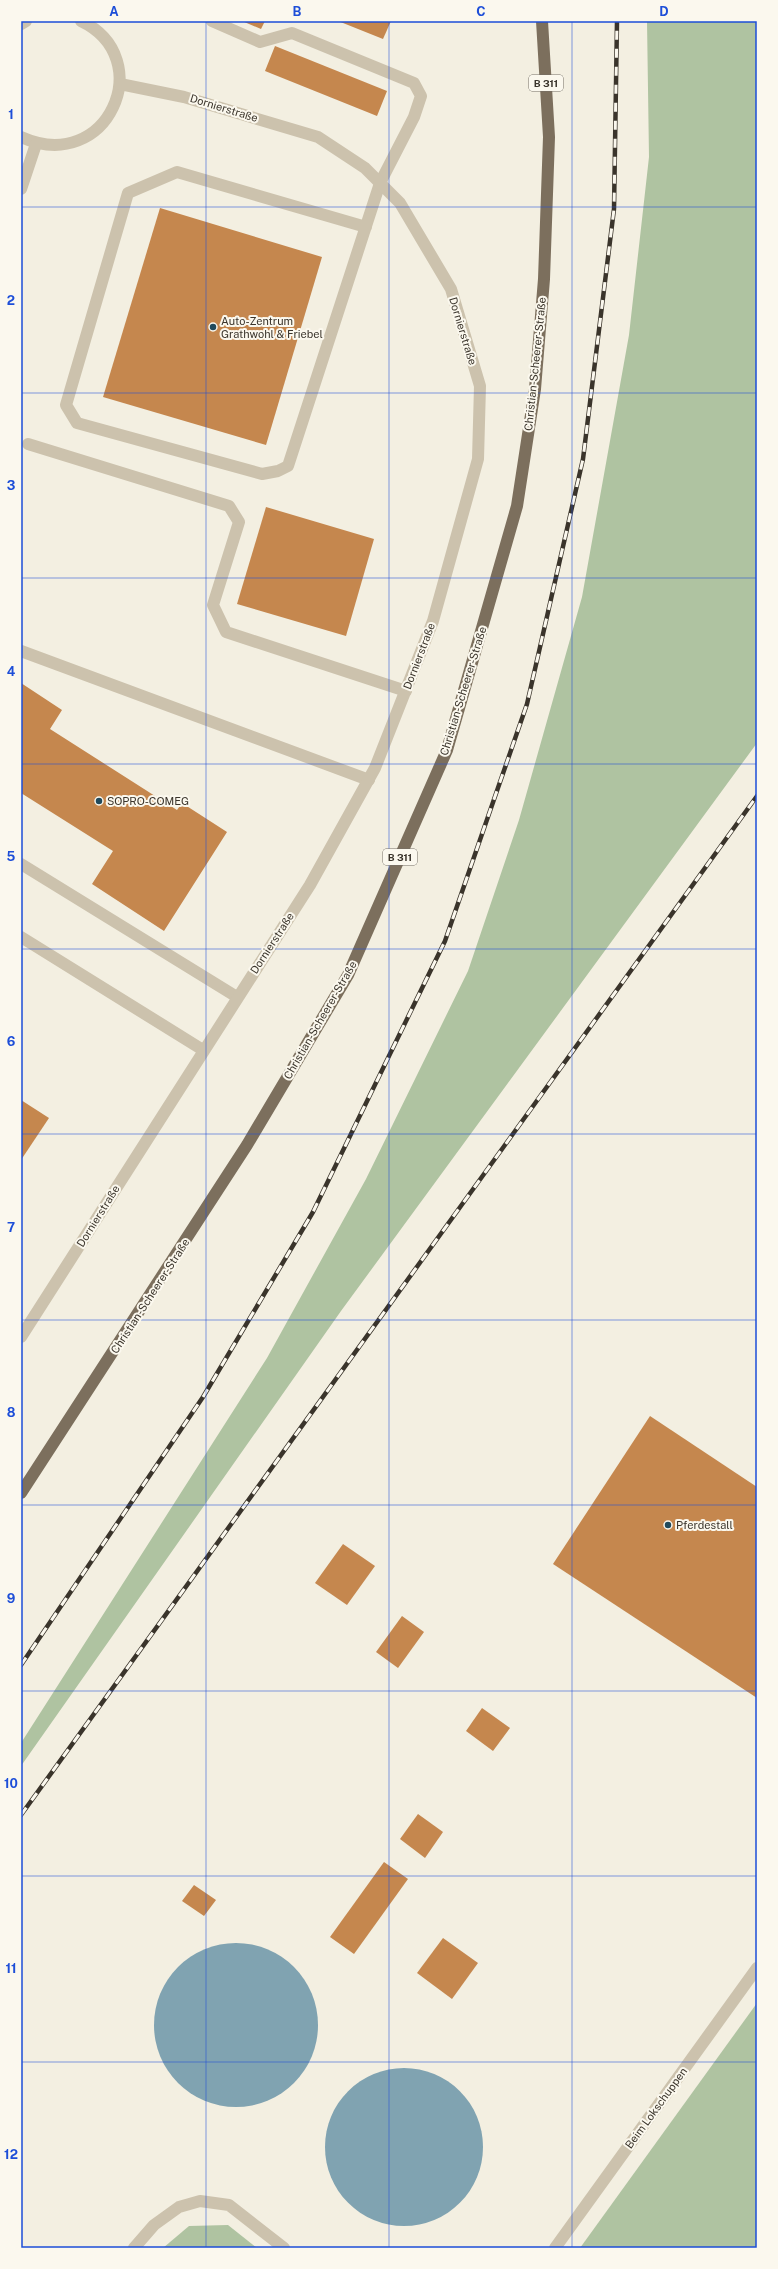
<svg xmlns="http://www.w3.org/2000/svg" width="778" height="2269" font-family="'Public Sans',sans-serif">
	<rect width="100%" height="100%" fill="#f3efe1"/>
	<g fill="#afc3a1">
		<polygon points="647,21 757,21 757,743 341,1311 21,1766 21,1743 267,1358 366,1179 468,971 519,820 582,597 629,335 649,157"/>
		<polygon points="757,2003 757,2248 580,2248"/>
		<polygon points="228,2225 257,2248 163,2248 189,2226"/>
	</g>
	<g fill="#80a3b1">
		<circle cx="236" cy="2025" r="82"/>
		<circle cx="404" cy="2147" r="79"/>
	</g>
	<g fill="#c5874e">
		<polygon points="242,21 265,21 261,29"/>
		<polygon points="338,21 391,21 383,39"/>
		<polygon points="275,46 387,91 377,116 265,71"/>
		<polygon points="160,208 322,257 266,445 103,397"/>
		<polygon points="266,507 374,539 346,636 237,604"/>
		<polygon points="21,683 62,710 50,729 177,810 182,803 227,832 164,931 92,884 113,851 21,793"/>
		<polygon points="21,1100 49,1118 21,1160"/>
		<polygon points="650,1416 757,1487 757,1698 553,1564"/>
		<polygon points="343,1544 375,1566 347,1605 315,1583"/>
		<polygon points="402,1616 424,1632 398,1668 376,1652"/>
		<polygon points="482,1708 510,1728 493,1751 466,1731"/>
		<polygon points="418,1814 443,1832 425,1858 400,1839"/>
		<polygon points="384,1862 408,1879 354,1954 330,1937"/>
		<polygon points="194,1885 216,1900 204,1916 182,1901"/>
		<polygon points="443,1938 478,1963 452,1999 417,1973"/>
	</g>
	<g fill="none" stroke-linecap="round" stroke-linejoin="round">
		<g stroke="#ccc2ad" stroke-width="12">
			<polyline points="212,21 260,42 292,33 414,83 421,96 414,117 380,183 288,466 278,471 262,474 77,423 66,405 128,193 177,172 366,227"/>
			<polyline points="21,24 26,21"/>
			<path d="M 21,137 C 108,176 159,58 81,21"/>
			<polyline points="21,189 36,144"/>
			<polyline points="28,444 229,506 239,522 213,605 226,632 406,691"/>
			<polyline points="21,651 369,780"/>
			<polyline points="21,864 237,997"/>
			<polyline points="21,937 203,1050"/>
			<polyline points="21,1337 310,885 375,768 433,621 478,459 480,386 451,289 400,203 365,168 318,137 184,97 120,84"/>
			<polyline points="134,2248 154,2225 179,2207 200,2201 229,2205 284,2248"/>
			<polyline points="555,2248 757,1968"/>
		</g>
		<polyline stroke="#7c6f5d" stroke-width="12" points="21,1493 247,1145 348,975 447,750 517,506 535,389 544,279 549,137 542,21"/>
		<g stroke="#3a342b" stroke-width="4.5">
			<g id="rail">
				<polyline points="21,1665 203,1397 313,1212 445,941 527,704 583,459 614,209 617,21"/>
				<polyline points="21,1815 757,796"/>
			</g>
		</g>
		<use href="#rail" stroke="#fbf8ee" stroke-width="3" stroke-dasharray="9" stroke-linecap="butt"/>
	</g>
	<path fill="none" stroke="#1d4ed8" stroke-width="1" stroke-opacity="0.55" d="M 206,21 L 206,2248M 389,21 L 389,2248M 572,21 L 572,2248M 21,207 L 757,207M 21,393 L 757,393M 21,578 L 757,578M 21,764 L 757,764M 21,949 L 757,949M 21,1134 L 757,1134M 21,1320 L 757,1320M 21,1505 L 757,1505M 21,1691 L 757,1691M 21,1876 L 757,1876M 21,2062 L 757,2062"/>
	<g fill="#214a5c" stroke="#fbf8ee" stroke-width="1.5">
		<circle cx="213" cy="327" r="4"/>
		<circle cx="99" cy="801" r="4"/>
		<circle cx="668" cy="1525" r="4"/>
	</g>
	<g text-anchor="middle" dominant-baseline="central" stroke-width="4" stroke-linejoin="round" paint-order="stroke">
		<g fill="#fbf8ee" stroke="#746f66" stroke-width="1">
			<rect x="529" y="75" width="34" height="16" rx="3"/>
			<rect x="383" y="849" width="34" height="16" rx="3"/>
		</g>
		<g font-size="10" font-weight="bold" fill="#3a342b">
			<text x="546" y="83">B 311</text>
			<text x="400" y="857">B 311</text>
		</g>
		<g font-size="11" fill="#3a342b" stroke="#fbf8ee">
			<text transform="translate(224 108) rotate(17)">Dornierstraße</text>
			<text transform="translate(463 331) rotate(73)">Dornierstraße</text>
			<text transform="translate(535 364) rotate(-84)">Christian-Scheerer-Straße</text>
			<text transform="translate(419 656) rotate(-69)">Dornierstraße</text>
			<text transform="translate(463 691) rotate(-73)">Christian-Scheerer-Straße</text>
			<text transform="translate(272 943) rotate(-57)">Dornierstraße</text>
			<text transform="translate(320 1020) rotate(-60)">Christian-Scheerer-Straße</text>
			<text transform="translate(98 1216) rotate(-58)">Dornierstraße</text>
			<text transform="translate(150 1296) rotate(-57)">Christian-Scheerer-Straße</text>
			<text transform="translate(656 2108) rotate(-54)">Beim Lokschuppen</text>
		</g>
		<g font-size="11" fill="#3a342b" stroke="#fbf8ee" text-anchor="start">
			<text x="221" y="321">Auto-Zentrum<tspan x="221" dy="13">Grathwohl &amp; Friebel</tspan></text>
			<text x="107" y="801">SOPRO-COMEG</text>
			<text x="676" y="1525">Pferdestall</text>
		</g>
	</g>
	<rect width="778" height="2269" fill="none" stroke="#fbf8ee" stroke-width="44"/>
	<rect x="22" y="22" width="734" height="2225" fill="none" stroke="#1d4ed8" stroke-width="1.5"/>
	<g font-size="13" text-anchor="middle" font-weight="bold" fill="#1d4ed8">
		<text x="114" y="16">A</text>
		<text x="297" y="16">B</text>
		<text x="481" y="16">C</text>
		<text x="664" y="16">D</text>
		<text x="11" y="119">1</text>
		<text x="11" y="305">2</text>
		<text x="11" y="490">3</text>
		<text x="11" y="676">4</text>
		<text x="11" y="861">5</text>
		<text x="11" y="1046">6</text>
		<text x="11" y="1232">7</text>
		<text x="11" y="1417">8</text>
		<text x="11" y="1603">9</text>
		<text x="11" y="1788">10</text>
		<text x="11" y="1973">11</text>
		<text x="11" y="2159">12</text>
	</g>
</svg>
